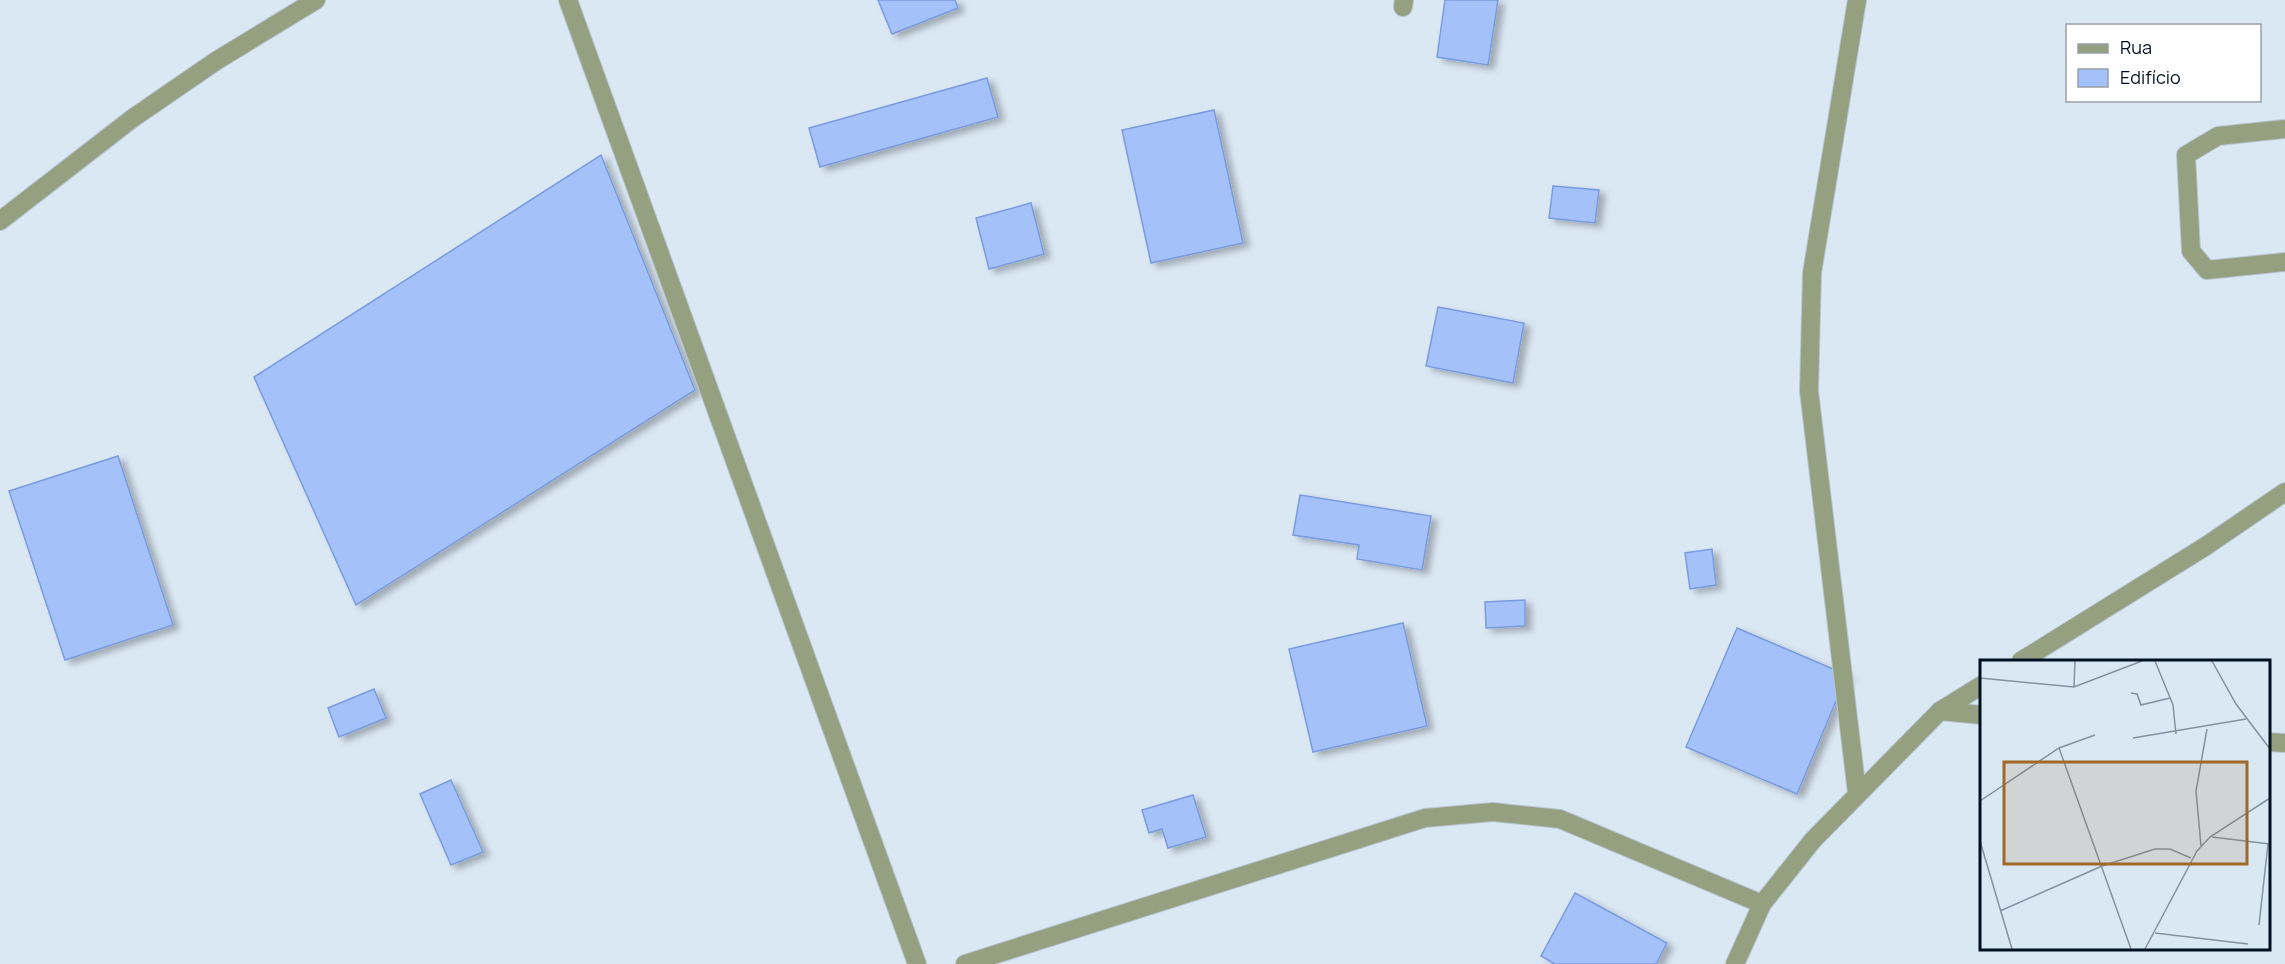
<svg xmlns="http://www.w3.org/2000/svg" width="2285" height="964" font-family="Manrope,sans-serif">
	<defs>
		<filter id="shadow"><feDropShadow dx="6" dy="4" stdDeviation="3" flood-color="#0004"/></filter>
	</defs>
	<rect width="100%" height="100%" fill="#dae8f4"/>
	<g fill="#a4c1fa" stroke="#7a9be0" stroke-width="1.5" filter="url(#shadow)">
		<polygon points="878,0 955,0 958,8 892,34"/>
		<polygon points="1445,0 1498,0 1488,65 1437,57"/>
		<polygon points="987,78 998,117 820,167 809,128"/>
		<polygon points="1214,110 1243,243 1151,263 1122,130"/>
		<polygon points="601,155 695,390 356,605 254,377"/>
		<polygon points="1553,186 1599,190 1595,223 1549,218"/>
		<polygon points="1031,203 1044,254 989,269 976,218"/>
		<polygon points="1438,307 1524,323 1513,383 1426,366"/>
		<polygon points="118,456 173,625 65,660 9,491"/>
		<polygon points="1300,495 1431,516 1422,570 1357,559 1359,545 1293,535"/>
		<polygon points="1712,549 1716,585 1690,589 1685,553"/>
		<polygon points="1525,600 1525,626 1486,628 1485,602"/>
		<polygon points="1403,623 1427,726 1313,752 1289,649"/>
		<polygon points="1737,628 1847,675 1797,794 1686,747"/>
		<polygon points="374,689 386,718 339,737 328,708"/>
		<polygon points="451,780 483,852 451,865 420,794"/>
		<polygon points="1193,795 1206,837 1168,848 1162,829 1149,833 1142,810"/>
		<polygon points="1575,893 1667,943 1656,964 1555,964 1541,956"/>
	</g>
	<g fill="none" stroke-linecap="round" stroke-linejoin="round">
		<g stroke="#b7c5d2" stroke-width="20">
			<g id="lane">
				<polyline points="1403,7 1404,0"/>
				<polyline points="2285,129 2218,136 2186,155 2191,251 2207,270 2285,262"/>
			</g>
		</g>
		<g stroke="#b7c5d2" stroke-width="20">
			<g id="street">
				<polyline points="568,0 917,964"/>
				<polyline points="1857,0 1812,273 1809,391 1857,793"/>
				<polyline points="0,221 133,118 216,61 316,0"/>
				<polyline points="2021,661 2206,546 2285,492"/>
				<polyline points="1940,711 1982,715"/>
				<polyline points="2268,742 2285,743"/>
				<polyline points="965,964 1425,818 1493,812 1560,819 1762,904"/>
				<polyline points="1735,964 1762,904 1813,840 1940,711 1982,685"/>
			</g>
		</g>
		<use href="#lane" stroke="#94a07f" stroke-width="18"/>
		<use href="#street" stroke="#94a07f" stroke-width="18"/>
	</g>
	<g transform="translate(1980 660)">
		<rect width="290" height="290" fill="#dae8f4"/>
		<path fill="none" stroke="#83929f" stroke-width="1.5" d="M 175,1 L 193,45 L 196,74M 232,1 L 256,44 L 290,89M 0,18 L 94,27 L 162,1M 94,27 L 95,1M 151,33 L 157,34 L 161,45 L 190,38M 153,78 L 266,59M 79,88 L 151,289M 0,141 L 79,88 L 115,75M 232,177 L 290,184M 0,181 L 32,289M 221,186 L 216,131 L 227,69M 20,251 L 122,206 L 175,189 L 190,189 L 211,198M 279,265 L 288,184M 175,273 L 268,284M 165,289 L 217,191 L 230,177 L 290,138"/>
		<path fill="#a26828" fill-opacity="0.15" stroke="#a26828" stroke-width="3" d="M 24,102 L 267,102 L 267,204 L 24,204 Z"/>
		<rect width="290" height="290" fill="none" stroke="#001020" stroke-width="3"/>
	</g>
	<rect x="2066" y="24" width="195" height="78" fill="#ffffff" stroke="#999fa6" stroke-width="1.5"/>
	<rect x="2078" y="44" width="30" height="9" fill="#94a07f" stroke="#999fa6" stroke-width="1.5"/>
	<text x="2120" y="54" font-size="18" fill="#001020">Rua</text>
	<rect x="2078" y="69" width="30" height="18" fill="#a4c1fa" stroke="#999fa6" stroke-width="1.5"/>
	<text x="2120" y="84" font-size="18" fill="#001020">Edifício</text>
</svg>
